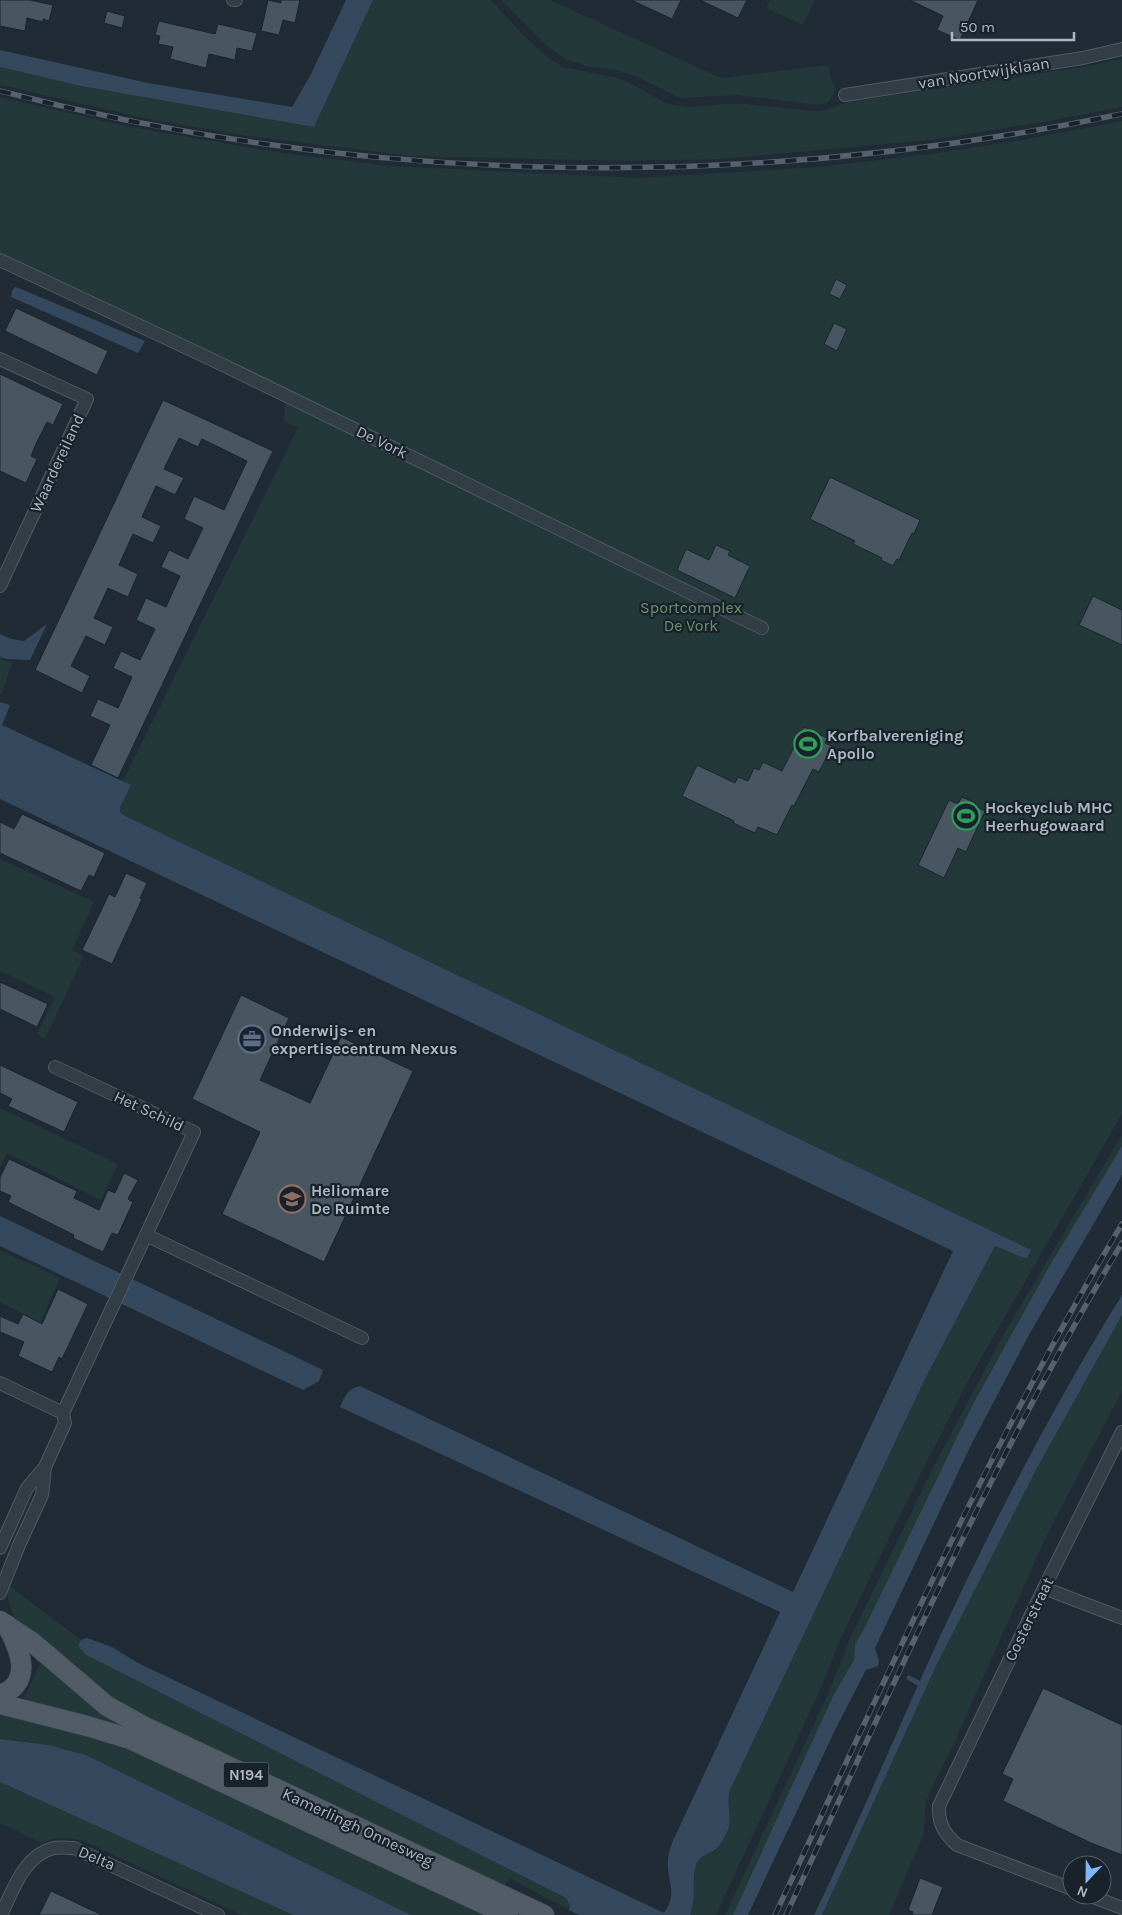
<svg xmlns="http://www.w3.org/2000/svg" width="1122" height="1915" font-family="Karla,sans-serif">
	<rect width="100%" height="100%" fill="#202b36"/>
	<g fill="#233838">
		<polygon points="373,0 491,0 523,35 550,59 563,67 613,77 628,82 668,104 692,107 724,104 746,104 812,111 826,110 848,102 1083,67 1122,59 1122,107 1043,122 931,140 720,159 627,161 542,159 411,156 248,136 143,118 0,85 0,67 81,86 314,127"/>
		<polygon points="501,0 550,0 721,78 829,65 831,80 836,89 828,103 819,105 737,95 680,98 635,76 606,68 589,67 567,60 548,47"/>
		<polygon points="770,0 815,0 803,25 766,8"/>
		<path d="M 0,97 L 130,127 L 276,152 L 390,166 L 640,178 L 818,167 L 937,153 L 1022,140 L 1122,121 L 1122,1114 L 969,1379 L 902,1511 L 838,1644 L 823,1684 L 716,1915 L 690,1915 C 697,1897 691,1881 696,1865 C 701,1852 713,1855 719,1846 C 723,1839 731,1824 730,1817 C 729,1805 726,1802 730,1790 L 926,1377 L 995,1246 L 1024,1258 L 106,815 L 298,428 L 284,421 L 286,398 L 0,260 Z"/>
		<polygon points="0,659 12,663 2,694 0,694"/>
		<polygon points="0,859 94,902 72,950 84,956 45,1039 37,1034 55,997 0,971"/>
		<polygon points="0,1108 118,1164 101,1200 7,1153 0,1168"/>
		<polygon points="1122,1135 1122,1146 1047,1270 973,1404 864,1629 855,1644 854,1660 834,1694 747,1888 733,1915 725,1915 829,1692 853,1632 934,1466 1006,1330"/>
		<polygon points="0,1250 60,1278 40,1322 0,1302"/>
		<polygon points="1122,1315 1122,1391 1045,1539 955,1741 926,1800 923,1836 889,1915 822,1915 936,1666 1036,1470"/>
		<path d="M 8,1585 L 81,1640 L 78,1646 L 86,1655 L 566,1898 L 570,1906 L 569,1910 L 509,1878 L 503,1889 L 137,1718 L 19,1623 C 9,1610 8,1601 8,1585 Z"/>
		<polygon points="43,1657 151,1736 22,1703"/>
		<polygon points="0,1710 114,1740 484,1912 483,1915 411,1915 86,1755 49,1745 0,1739"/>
		<path d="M 0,1782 L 293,1915 L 241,1915 L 84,1841 C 68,1837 56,1837 41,1843 L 0,1823 Z"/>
	</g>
	<g fill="#34495d">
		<polygon points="346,0 373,0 314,127 81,86 0,67 0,50 148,83 292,107 310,76"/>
		<polygon points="15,287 16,287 145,341 138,353 11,297 12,291"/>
		<polygon points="47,624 30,660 7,659 0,657 0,634 12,639 24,641"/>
		<path d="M 0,702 L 10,705 L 2,725 L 131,785 L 120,807 L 120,812 L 123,815 L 1031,1250 L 1027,1258 L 1024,1258 L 995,1246 L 926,1377 L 730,1790 C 725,1806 734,1817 727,1832 C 724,1837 721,1845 717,1848 C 709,1855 700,1854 696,1865 C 691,1881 697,1897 690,1915 L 579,1915 L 569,1910 L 570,1906 L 566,1898 L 98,1661 L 86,1655 L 78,1646 L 81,1640 L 87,1638 L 112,1647 L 138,1663 L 664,1913 C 679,1891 666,1882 668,1859 C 669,1845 679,1829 685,1815 L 780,1612 L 340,1407 C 345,1396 347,1389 360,1386 L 793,1592 L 953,1251 L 0,799 Z"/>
		<polygon points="1122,1146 1122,1175 1030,1333 972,1443 875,1648 879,1661 878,1666 866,1670 836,1728 748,1915 733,1915 834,1694 854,1660 855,1644 864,1629 973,1404 1047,1270"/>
		<polygon points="0,1216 323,1370 319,1381 303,1390 0,1246"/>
		<path d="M 1122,1295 L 1122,1315 L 1036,1470 L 936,1666 L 822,1915 L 814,1915 C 859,1822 899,1726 942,1632 C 996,1517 1055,1403 1122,1295 Z"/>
		<polygon points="0,1739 49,1745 86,1755 411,1915 293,1915 0,1782"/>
	</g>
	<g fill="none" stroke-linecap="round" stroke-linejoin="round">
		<polyline stroke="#34495d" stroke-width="5" points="909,1678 922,1685"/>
	</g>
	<g fill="#485662" stroke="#1b242d">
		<polygon points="0,0 30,0 53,5 49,21 43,19 43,22 27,18 25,31 0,26"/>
		<polygon points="268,0 281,3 281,0 300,0 295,23 283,20 279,35 261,31"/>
		<polygon points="631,0 681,0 672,19"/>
		<polygon points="700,0 747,0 738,18"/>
		<polygon points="910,0 978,0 960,40 937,30 943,16"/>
		<polygon points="107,11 125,16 122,28 104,23"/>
		<polygon points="159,21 215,34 218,24 257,33 252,51 237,48 235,60 209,54 206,68 170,59 173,47 158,44 160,36 155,35"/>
		<polygon points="836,279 847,285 840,299 829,294"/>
		<polygon points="16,308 108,351 97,375 5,331"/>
		<polygon points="834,323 847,329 837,351 824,344"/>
		<polygon points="0,374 63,404 53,425 47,422 36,444 31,456 37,459 26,483 0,471"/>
		<polygon points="163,400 273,451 118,778 91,765 110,725 90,716 98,699 118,708 132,677 113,668 121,651 140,660 155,629 136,620 146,598 166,607 180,576 161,567 169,550 188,559 203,528 184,519 194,496 224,510 247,461 202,439 198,447 179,438 164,469 184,478 175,495 156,486 142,517 161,526 153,543 133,534 119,565 138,574 128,597 108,588 94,618 113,627 105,645 86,636 71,666 90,676 82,693 35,670"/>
		<polygon points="830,477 920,520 914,534 912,533 899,560 897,559 893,566 881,560 882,558 853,544 855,541 810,519"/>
		<polygon points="716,545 730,551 728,555 750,566 735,598 677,570 686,549 709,560"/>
		<polygon points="1093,596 1122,610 1122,645 1079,625"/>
		<polygon points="804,727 827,738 825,743 832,746 819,772 813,769 794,806 792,805 777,835 758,827 755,833 733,823 734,821 682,796 697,765 735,783 738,777 748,781 754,768 759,770 763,762 782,771"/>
		<polygon points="962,797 976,803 974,806 985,811 966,852 958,848 944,878 918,865 949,800 958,804"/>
		<polygon points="22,814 105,853 94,877 89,875 81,891 0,853 0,822 14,829"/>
		<polygon points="126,873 147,883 140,898 142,899 112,964 82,950 109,894 115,897"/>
		<polygon points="0,982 48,1004 37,1027 0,1009"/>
		<polygon points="241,995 289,1018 260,1080 310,1103 341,1037 413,1071 324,1262 222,1214 260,1132 192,1099"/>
		<polygon points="0,1065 78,1102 64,1132 8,1106 12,1099 0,1093"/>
		<polygon points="9,1159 77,1191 74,1198 99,1210 108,1190 115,1193 124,1173 138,1180 128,1199 133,1202 118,1235 112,1233 103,1252 73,1238 74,1235 8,1202 11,1196 0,1191 0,1177"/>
		<polygon points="58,1289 88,1304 62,1359 59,1357 52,1372 18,1356 24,1342 0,1332 0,1316 18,1324 23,1314 42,1324"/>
		<polygon points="1043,1688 1122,1725 1122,1855 1091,1843 1003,1801 1013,1779 1002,1774"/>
		<polygon points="920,1878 943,1887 932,1915 912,1915 913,1912 908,1910"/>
		<polygon points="51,1891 102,1915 39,1915"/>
	</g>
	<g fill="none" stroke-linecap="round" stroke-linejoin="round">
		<g stroke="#515b64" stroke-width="14">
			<g id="street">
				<polyline points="233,0 236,0"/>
				<polyline points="845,95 1083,58 1122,49"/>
				<polyline points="0,260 219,363 762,628"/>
				<polyline points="0,359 87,399 0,586"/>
				<polyline points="146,1235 362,1338"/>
				<polyline points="0,1383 63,1413"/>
				<polyline points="0,1548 27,1488 45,1467"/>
				<polyline points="1044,1588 1122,1618"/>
				<polyline points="0,1593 19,1545 42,1495 45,1467 65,1423 63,1413 194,1132 55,1067"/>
				<path d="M 1072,1889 L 957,1845 C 944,1833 938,1823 939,1806 L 1044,1588 L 1122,1432"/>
				<polyline points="1088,1895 1122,1908"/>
				<path d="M 1,1915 C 13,1890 24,1855 54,1848 C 60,1847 67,1848 74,1848 L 218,1915"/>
			</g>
		</g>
		<g stroke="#3d4650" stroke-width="21">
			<g id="primary">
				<polyline points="0,1621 32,1642 107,1706 143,1726 544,1915"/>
				<path d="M 0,1695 C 35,1682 19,1648 7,1625"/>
				<polyline points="0,1704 87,1726 130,1739 508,1915"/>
			</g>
		</g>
		<use href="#street" stroke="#333d46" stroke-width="12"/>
		<use href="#primary" stroke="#515c67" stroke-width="20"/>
		<g stroke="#55616d" stroke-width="5.5">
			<g id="rail">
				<path d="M 0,91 C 369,187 749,191 1122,114"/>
				<path d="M 775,1915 C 885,1681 989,1445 1122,1224"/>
				<path d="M 786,1915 C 892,1688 993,1458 1122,1243"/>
			</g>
		</g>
		<use href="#rail" stroke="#19222b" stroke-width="4" stroke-dasharray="11" stroke-linecap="butt"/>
	</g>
	<defs>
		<g id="stadium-ring" transform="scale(1.4375)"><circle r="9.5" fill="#19222b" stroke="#2e9e5b" stroke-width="1.5"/><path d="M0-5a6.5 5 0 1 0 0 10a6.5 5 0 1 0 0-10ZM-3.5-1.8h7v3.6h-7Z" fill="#2e9e5b"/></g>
		<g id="office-ring" transform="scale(1.4375)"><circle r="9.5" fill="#19222b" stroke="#5c6f8a" stroke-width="1.5"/><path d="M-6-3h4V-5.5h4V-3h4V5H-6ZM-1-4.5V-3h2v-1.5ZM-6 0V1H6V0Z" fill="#5c6f8a"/></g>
		<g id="school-ring" transform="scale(1.4375)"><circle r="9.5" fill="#19222b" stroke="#8d6e63" stroke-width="1.5"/><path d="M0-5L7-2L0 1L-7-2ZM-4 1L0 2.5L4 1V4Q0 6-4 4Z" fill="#8d6e63"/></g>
	</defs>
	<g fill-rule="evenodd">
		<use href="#stadium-ring" x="808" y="744"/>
		<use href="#stadium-ring" x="966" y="816"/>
		<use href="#office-ring" x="252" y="1039"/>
		<use href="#school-ring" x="292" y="1199"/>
	</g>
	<g text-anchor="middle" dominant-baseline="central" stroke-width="4.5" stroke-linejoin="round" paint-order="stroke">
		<rect fill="#19222b" stroke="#818b95" stroke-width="1" x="223.5" y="1762.5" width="45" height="25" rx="4"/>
		<g font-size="15" font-weight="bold" fill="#adb8c3">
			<text x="246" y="1775">N194</text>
		</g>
		<g font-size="16" fill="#adb8c3" stroke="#19222b">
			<text transform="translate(984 73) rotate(-9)">van Noortwijklaan</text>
			<text transform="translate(382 442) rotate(26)">De Vork</text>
			<text transform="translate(57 463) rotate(-65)">Waardereiland</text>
			<text transform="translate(149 1111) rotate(25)">Het Schild</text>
			<text transform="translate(1029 1619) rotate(-64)">Costerstraat</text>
			<text transform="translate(358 1827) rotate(25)">Kamerlingh Onnesweg</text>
			<text transform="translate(97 1858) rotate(23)">Delta</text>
		</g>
		<g font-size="16" fill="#66936c" stroke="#19222b">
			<text x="691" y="607">Sportcomplex<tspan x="691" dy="18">De Vork</tspan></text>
		</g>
		<g font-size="16" font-weight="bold" fill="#adb8c3" stroke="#19222b" text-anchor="start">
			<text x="827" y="735">Korfbalvereniging<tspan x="827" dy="18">Apollo</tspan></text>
			<text x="985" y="807">Hockeyclub MHC<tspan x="985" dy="18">Heerhugowaard</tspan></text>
			<text x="271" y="1030">Onderwijs- en<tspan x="271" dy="18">expertisecentrum Nexus</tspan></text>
			<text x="311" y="1190">Heliomare<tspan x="311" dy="18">De Ruimte</tspan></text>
		</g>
	</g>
	<g transform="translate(1087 1880) rotate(202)"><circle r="24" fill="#19222b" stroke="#545e68"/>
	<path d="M0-4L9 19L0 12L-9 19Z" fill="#81b8f4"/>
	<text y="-8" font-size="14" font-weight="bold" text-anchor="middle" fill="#adb8c3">N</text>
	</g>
	<path d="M952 32v8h122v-8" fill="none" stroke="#adb8c3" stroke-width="2.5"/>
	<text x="960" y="32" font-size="15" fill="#adb8c3" stroke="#19222b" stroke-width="4" paint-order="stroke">50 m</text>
</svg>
